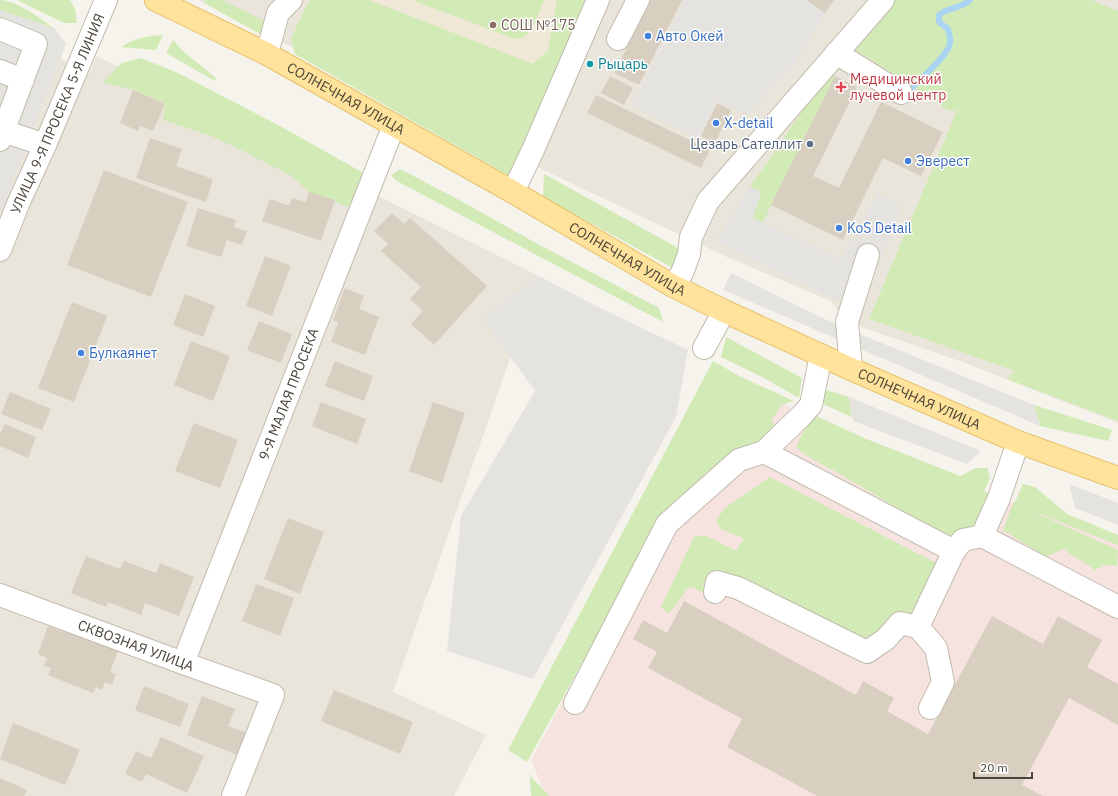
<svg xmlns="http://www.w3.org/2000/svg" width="1118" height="796" font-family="'IBM Plex Sans',sans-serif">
	<rect width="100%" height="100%" fill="#f6f3ec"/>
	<g fill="#eae5da">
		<polygon points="198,0 1118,0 1118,423 965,363 847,322 831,301 729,258 444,123"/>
		<polygon points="0,32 90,72 97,56 539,276 393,692 486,735 454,796 0,796"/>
	</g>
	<polygon fill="#efe8d6" points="369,0 557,0 548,51 533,64"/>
	<polygon fill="#f6e3e0" points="741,377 802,415 945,476 1118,545 1118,796 546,796 531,760 663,515"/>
	<g fill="#d2eab5">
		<path d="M 0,0 C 16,0 43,20 56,30 L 0,10 Z"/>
		<polygon points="17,0 70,0 75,9 77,23 64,23"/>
		<polygon points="206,0 222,0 275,26 260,34 204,3"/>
		<polygon points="310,0 369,0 533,64 548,51 557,0 596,0 513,178 295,54 291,40 298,22"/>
		<polygon points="412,0 544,0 533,27 524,37 515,39"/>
		<polygon points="889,0 1091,0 1118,11 1118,421 1007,379 1015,371 869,319 957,111 948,110 896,75 852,48"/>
		<path d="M 163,35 L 156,50 L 121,47 C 134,38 148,36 163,35 Z"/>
		<polygon points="173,40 184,52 216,78 215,81 166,53"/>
		<polygon points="141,58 178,73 280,126 367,175 349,207 309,192 292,176 235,147 211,136 163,120 165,103 133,90 103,82 122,63"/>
		<polygon points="829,72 835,76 763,222 753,218 761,192 750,187"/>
		<polygon points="400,169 461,201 534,242 659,308 663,322 395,180 391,175"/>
		<polygon points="544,174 689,254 682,273 543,197"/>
		<polygon points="726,337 802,378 799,398 764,378 721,357"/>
		<polygon points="713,361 741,377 794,401 781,405 771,422 779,426 756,455 664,516 527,762 508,750"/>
		<polygon points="827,390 849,397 852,417 816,401"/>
		<polygon points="1034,405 1112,430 1108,441 1040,426"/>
		<path d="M 812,414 L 864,438 L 960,476 L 976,468 L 987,468 L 990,478 L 984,491 L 999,498 L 963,540 C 921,524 883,499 845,477 C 828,467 810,460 796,447 Z"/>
		<polygon points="770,477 942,566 918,627 867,652 754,596 706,594 690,586 669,614 661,607 694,537 705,535 736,551 744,538 720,529 716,520 726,507"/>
		<polygon points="1023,484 1035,487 1067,514 1118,535 1118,545 1027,509 1118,550 1117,566 1106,565 1095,570 1063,549 1046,557 1003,530 1013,503 1016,500"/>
		<polygon points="530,776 550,796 531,796"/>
	</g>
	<g fill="#e5e3e0">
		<polygon points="684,0 807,0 825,13 797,60 747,115 716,101 700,139 631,106"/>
		<polygon points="0,10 43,24 56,30 66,44 0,212 0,101 2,95 0,94"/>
		<polygon points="750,187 761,192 753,218 841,259 878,193 902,204 870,284 852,306 825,295 716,241"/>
		<polygon points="731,273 835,324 1034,405 1040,426 723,290"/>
		<polygon points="539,276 596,306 688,350 676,417 533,679 447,651 461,516 535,391 482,318"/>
		<polygon points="849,397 981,451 967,464 853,421"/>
		<polygon points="1069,484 1118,503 1118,525 1075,508"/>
	</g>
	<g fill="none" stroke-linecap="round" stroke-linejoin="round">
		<path stroke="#a9d4f2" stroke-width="6" d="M 905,94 C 915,84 950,55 950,42 C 951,38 949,33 948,29 L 939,22 L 939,15 C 948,7 961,9 970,0"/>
	</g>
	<g fill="#d8cfc1">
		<polygon points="651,0 682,0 639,85 614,73"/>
		<polygon points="807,0 834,0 825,13"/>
		<polygon points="610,76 633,88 624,105 601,93"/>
		<polygon points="835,76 857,87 813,176 839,188 881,102 943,132 921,176 883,158 843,240 771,205"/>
		<polygon points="133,90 165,104 153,131 140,126 138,131 120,123"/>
		<polygon points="596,95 710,150 701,168 587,113"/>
		<polygon points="717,103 731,110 715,143 701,136"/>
		<polygon points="150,138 182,149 176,166 213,179 206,202 136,178"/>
		<polygon points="104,170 188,202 151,297 67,265"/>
		<polygon points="309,192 335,200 321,241 262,221 270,199 289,206 292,198 306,202"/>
		<polygon points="198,208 236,220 234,227 247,231 242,245 227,240 221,257 186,246"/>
		<polygon points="392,213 404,224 410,218 487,286 434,345 411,324 423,311 410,299 421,287 381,251 388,244 374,231"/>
		<polygon points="265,256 291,266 272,316 246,306"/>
		<polygon points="345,288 364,296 359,309 379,317 365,355 331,342 338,322 333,320"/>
		<polygon points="185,294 215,306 203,337 173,325"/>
		<polygon points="72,302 107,316 74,402 38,388"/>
		<polygon points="259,321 292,334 281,363 247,350"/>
		<polygon points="191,341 230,356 213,401 174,385"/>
		<polygon points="335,361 373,376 364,401 325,386"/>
		<polygon points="10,392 51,409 42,430 1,414"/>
		<polygon points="321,402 366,419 357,444 312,426"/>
		<polygon points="433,402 465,413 442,483 409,471"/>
		<polygon points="194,423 238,440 220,488 175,471"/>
		<polygon points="5,424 36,437 28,458 0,446 0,434"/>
		<polygon points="288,518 324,532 300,594 264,579"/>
		<polygon points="86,556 120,569 124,561 156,573 160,563 194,577 179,616 145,603 141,615 108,602 106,607 71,593"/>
		<polygon points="256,584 294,598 280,636 242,621"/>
		<polygon points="684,601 856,695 863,681 894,698 887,711 928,734 992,616 1043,644 1058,616 1102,640 1087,667 1118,684 1118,725 1069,698 1022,785 1043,796 817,796 727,747 742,719 648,668 657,652 633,639 643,620 667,633"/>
		<polygon points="67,622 108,639 105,646 118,651 110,672 116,674 112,685 105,682 102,690 96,687 93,693 48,675 51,668 44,666 47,658 38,654 48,626 63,632"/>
		<polygon points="144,686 189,704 180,727 135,710"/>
		<polygon points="334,690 413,722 400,754 321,721"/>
		<polygon points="202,696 235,709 228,726 253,735 245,758 187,735"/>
		<polygon points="13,723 80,750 65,785 0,759"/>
		<polygon points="161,737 204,756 187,793 146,774 142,782 125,774 136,751 151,758"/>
		<polygon points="0,778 27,790 24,796 0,796"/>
	</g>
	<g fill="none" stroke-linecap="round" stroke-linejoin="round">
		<g stroke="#c2bbae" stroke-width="24">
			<g id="minor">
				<polyline points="0,29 36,44 0,140"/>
				<polyline points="618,39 638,0"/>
				<polyline points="836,53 901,93"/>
				<polyline points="267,54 278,13 291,0"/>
				<polyline points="0,71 23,80"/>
				<polyline points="3,131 45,145"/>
				<polyline points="513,192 533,150 598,0"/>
				<path id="s1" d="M 0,250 L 18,204 L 45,145 L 106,0"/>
				<polyline points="673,286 682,273 689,254 691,237 708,201 883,0"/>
				<polyline points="704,348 724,311"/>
				<polyline points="851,369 847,322 868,255"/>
				<polyline points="764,452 802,415 811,405 821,355"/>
				<polyline points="982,536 1118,607"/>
				<polyline points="715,592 717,582 738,588 867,652 886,639 900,623 918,627"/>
				<path id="s2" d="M 0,595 L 183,663 L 273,695 L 233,796"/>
				<path id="s3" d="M 183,663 L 394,125"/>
				<polyline points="575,703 667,524 739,460 764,452 954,551"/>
				<polyline points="930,708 943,682 936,648 918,627 954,551 963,540 982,536 999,498 1018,442"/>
			</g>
		</g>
		<g stroke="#e6c16a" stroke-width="24">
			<g id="major">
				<path id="s4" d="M 156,0 L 267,54 L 513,192 L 673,286 L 724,311 L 851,369 L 1018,442 L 1118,478"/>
			</g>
		</g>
		<use href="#minor" stroke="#fff" stroke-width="22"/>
		<use href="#major" stroke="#ffe39c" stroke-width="22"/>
	</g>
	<circle fill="#8d6e63" stroke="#fff" stroke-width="1.5" cx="493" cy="25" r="4"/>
	<g fill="#3f7fe0" stroke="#fff" stroke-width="1.5">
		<circle cx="648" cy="36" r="4"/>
		<circle cx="716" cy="123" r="4"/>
		<circle cx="908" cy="161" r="4"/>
		<circle cx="839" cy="228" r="4"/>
		<circle cx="81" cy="353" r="4"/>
	</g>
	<circle fill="#0f9aa8" stroke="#fff" stroke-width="1.5" cx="590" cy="64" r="4"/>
	<path fill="#e0444e" stroke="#fff" stroke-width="1.5" d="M839 81h4v4h4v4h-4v4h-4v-4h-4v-4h4z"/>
	<circle fill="#5c6f8a" stroke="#fff" stroke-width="1.5" cx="810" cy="144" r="4"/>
	<g text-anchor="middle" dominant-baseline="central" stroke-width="3" stroke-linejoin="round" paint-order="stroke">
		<g font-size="14" fill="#785e54" stroke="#fff" text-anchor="start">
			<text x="501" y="25">СОШ №175</text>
		</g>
		<g font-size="14" fill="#366cbe" stroke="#fff" text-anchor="start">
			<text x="656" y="36">Авто Окей</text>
			<text x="724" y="123">X-detail</text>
			<text x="916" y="161">Эверест</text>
			<text x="847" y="228">KoS Detail</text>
			<text x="89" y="353">Булкаянет</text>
		</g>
		<g font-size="14" fill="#0d838f" stroke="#fff" text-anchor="start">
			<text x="598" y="64">Рыцарь</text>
		</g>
		<g font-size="14" fill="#be3a42" stroke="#fff" text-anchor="start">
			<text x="850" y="79">Медицинский<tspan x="850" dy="16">лучевой центр</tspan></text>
		</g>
		<g font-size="14" fill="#4b4439" stroke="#fff">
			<text stroke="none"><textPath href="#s4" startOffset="214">СОЛНЕЧНАЯ УЛИЦА</textPath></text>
			<text stroke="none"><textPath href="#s1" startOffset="148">УЛИЦА 9-Я ПРОСЕКА 5-Я ЛИНИЯ</textPath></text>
			<text stroke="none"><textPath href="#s4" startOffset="538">СОЛНЕЧНАЯ УЛИЦА</textPath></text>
			<text stroke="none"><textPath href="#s3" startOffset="289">9-Я МАЛАЯ ПРОСЕКА</textPath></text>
			<text stroke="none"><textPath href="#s4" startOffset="862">СОЛНЕЧНАЯ УЛИЦА</textPath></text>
			<text stroke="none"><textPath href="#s2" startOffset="145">СКВОЗНАЯ УЛИЦА</textPath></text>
		</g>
		<g font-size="14" fill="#4e5e75" stroke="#fff" text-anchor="end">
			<text x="802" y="144">Цезарь Сателлит</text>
		</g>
	</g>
	<path d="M974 772v6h58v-6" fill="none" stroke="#4b4439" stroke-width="2"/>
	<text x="980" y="772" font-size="12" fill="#4b4439" stroke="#ffffff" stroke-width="3" paint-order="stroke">20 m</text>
</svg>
